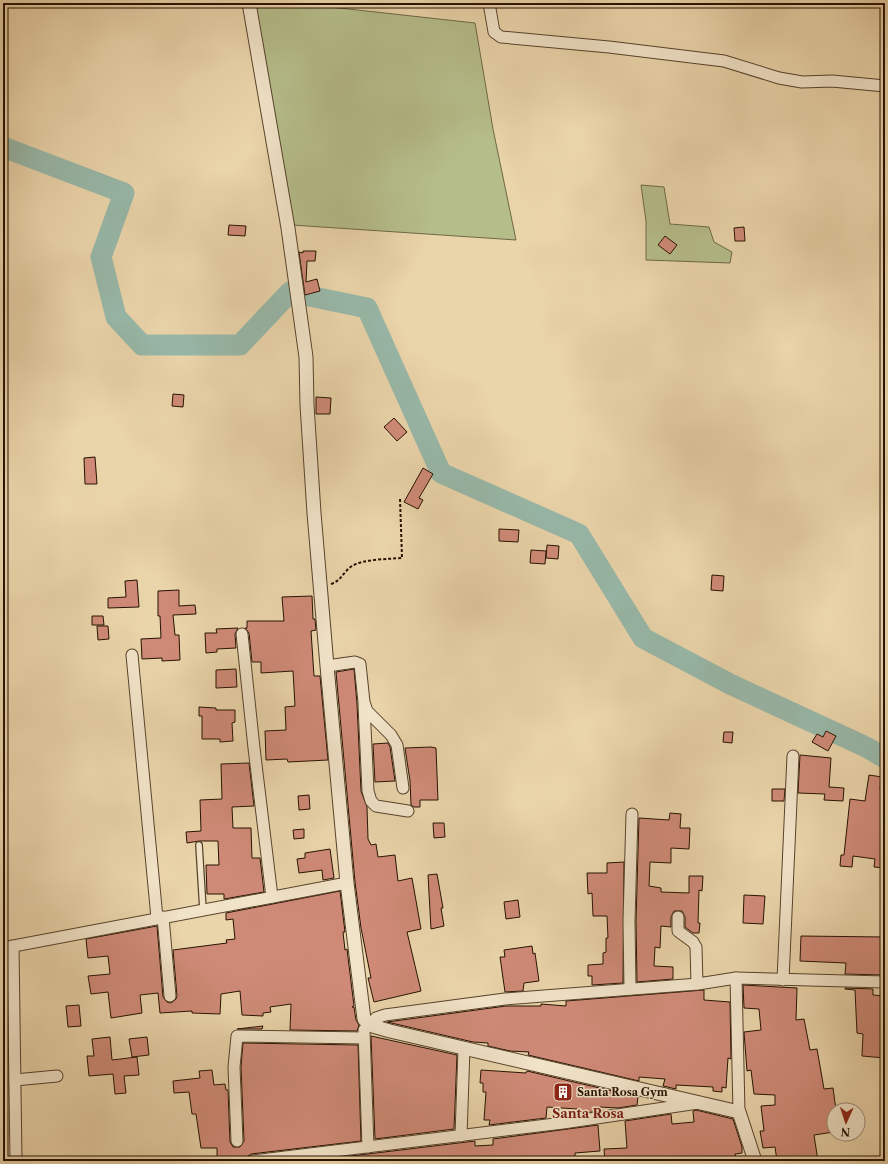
<svg xmlns="http://www.w3.org/2000/svg" width="888" height="1164" font-family="'Libre Caslon Text',serif">
	<rect width="100%" height="100%" fill="#ead4aa"/>
	<filter id="stains"><feTurbulence type="fractalNoise" baseFrequency=".005" numOctaves="4"/><feColorMatrix values="0 0 0 0 .2 0 0 0 0 .09 0 0 0 0 .02 0 0 0 .5 -.17"/></filter>
	<radialGradient id="worn" r=".72"><stop offset=".6" stop-color="#630" stop-opacity="0"/><stop offset="1" stop-color="#630" stop-opacity=".3"/></radialGradient>
	<g fill="#b5bd8a" stroke="#6e6846">
		<polygon points="255,3 294,3 475,23 493,129 516,240 292,225"/>
		<polygon points="641,185 664,187 670,224 709,227 714,242 732,252 730,263 646,260 646,221"/>
	</g>
	<g fill="none" stroke-linecap="round" stroke-linejoin="round">
		<polyline stroke="#98b8a9" stroke-width="21" points="3,147 124,193 101,257 116,317 142,345 240,345 290,292 367,308 441,473 579,534 643,638 730,684 866,747 885,758"/>
	</g>
	<g fill="#cf8a77" stroke="#261201">
		<polygon points="229,225 246,226 245,236 228,235"/>
		<polygon points="744,227 745,241 735,241 734,228"/>
		<polygon points="665,236 677,245 670,254 658,245"/>
		<polygon points="303,251 316,251 315,261 307,261 306,282 317,279 320,291 305,295 299,252 303,253"/>
		<polygon points="173,394 184,395 183,407 172,406"/>
		<polygon points="316,397 331,398 330,414 316,414"/>
		<polygon points="394,418 407,432 397,441 384,427"/>
		<polygon points="95,457 97,484 85,484 84,458"/>
		<polygon points="423,468 433,474 419,498 423,500 418,509 404,502"/>
		<polygon points="499,529 519,530 518,542 499,541"/>
		<polygon points="547,545 559,546 558,559 546,558"/>
		<polygon points="531,550 546,551 545,564 530,563"/>
		<polygon points="712,575 724,576 723,591 711,590"/>
		<polygon points="137,580 139,607 108,608 108,598 126,597 125,581"/>
		<polygon points="179,590 179,606 195,605 196,614 173,615 175,635 179,635 180,660 162,661 162,658 142,659 141,639 161,638 160,616 158,616 158,591"/>
		<polygon points="312,596 313,619 315,619 316,630 311,631 314,676 320,676 328,760 288,762 287,759 266,760 265,731 286,730 285,707 295,706 293,671 261,673 261,662 252,662 249,633 245,628 247,628 247,621 284,621 282,597"/>
		<polygon points="92,616 103,616 104,625 92,625"/>
		<polygon points="97,626 108,626 109,639 98,640"/>
		<polygon points="238,628 235,634 236,648 217,649 217,652 206,653 205,633 217,633 216,629"/>
		<polygon points="236,669 237,687 216,688 216,670"/>
		<polygon points="354,669 357,704 361,791 367,807 368,839 371,845 376,844 378,857 395,855 398,881 412,878 421,929 407,932 421,991 374,1002 368,978 371,978 361,928 355,882 336,672"/>
		<polygon points="199,707 216,708 216,710 235,710 235,722 232,723 233,741 220,742 220,739 202,739 202,716 199,716"/>
		<polygon points="826,731 836,736 828,751 812,742 817,734 823,737"/>
		<polygon points="724,732 733,732 732,743 723,742"/>
		<polygon points="388,743 390,747 395,781 375,782 373,744"/>
		<polygon points="431,747 436,748 438,800 420,800 420,807 414,807 411,805 410,781 405,748"/>
		<polygon points="800,755 831,758 829,787 844,788 843,801 824,800 825,794 798,793"/>
		<polygon points="249,763 254,806 232,807 233,828 251,828 252,858 260,858 264,892 224,899 224,894 207,894 206,865 219,865 218,841 199,841 187,843 186,832 201,831 200,800 222,799 221,764"/>
		<polygon points="869,775 882,777 880,789 885,790 885,868 874,867 875,859 853,856 852,867 840,866 841,855 844,855 850,799 865,801"/>
		<polygon points="772,789 785,789 784,801 772,801"/>
		<polygon points="309,795 310,809 299,810 298,796"/>
		<polygon points="670,813 681,814 680,828 690,828 689,849 671,848 671,863 650,862 649,886 661,888 661,892 689,893 689,876 703,876 702,891 699,890 698,923 700,923 699,933 693,933 685,927 685,917 682,911 674,911 671,917 671,927 661,926 660,948 655,947 654,966 673,967 673,979 637,982 636,921 639,818 669,820"/>
		<polygon points="433,823 444,823 445,837 434,838"/>
		<polygon points="304,829 304,838 294,839 293,830"/>
		<polygon points="330,849 334,878 323,880 322,870 299,873 297,859 305,858 305,853"/>
		<polygon points="624,862 623,983 592,985 592,976 588,976 588,965 603,964 603,953 606,952 606,938 608,938 607,916 593,916 592,893 588,894 587,873 607,873 607,863"/>
		<polygon points="437,874 443,908 441,908 444,926 431,929 428,875"/>
		<polygon points="340,891 345,932 343,932 345,950 347,949 354,1006 352,1007 354,1007 356,1020 359,1025 357,1031 290,1030 291,1004 270,1007 271,1012 263,1013 263,1016 242,1015 240,991 221,994 220,1014 192,1013 192,1011 160,1013 158,993 140,995 142,1013 111,1018 108,992 91,994 88,976 110,974 108,956 88,958 86,939 157,926 163,997 167,1002 171,1003 176,999 177,996 173,950 227,943 226,940 235,939 233,919 226,920 226,913"/>
		<polygon points="744,895 765,896 763,924 743,923"/>
		<polygon points="518,900 520,917 506,919 504,902"/>
		<polygon points="801,936 885,937 885,966 883,965 882,975 845,974 846,963 800,961"/>
		<polygon points="532,946 533,954 535,953 539,981 524,983 523,991 505,992 500,957 505,957 504,950"/>
		<polygon points="743,985 797,988 796,1020 804,1019 810,1050 817,1049 824,1089 833,1088 836,1110 834,1110 834,1132 814,1135 818,1161 777,1161 775,1147 763,1148 760,1131 764,1131 761,1106 775,1105 775,1095 754,1094 751,1070 747,1071 744,1032 761,1030 759,1009 744,1008"/>
		<polygon points="845,988 873,989 873,995 885,996 885,1058 862,1056 863,1034 857,1033 855,990 845,989"/>
		<polygon points="704,990 704,1000 730,1002 731,1059 728,1058 726,1088 722,1087 722,1092 713,1091 713,1087 676,1085 676,1089 663,1086 665,1079 639,1077 639,1081 528,1055 529,1052 510,1051 488,1046 488,1043 473,1042 387,1022 506,1006 541,1006 541,1004 566,1006 566,1001"/>
		<polygon points="79,1005 81,1026 68,1027 66,1006"/>
		<polygon points="263,1026 262,1029 237,1029"/>
		<polygon points="371,1036 457,1055 454,1129 375,1139"/>
		<polygon points="110,1037 112,1060 137,1057 139,1075 124,1076 126,1093 115,1094 113,1074 89,1076 87,1056 94,1056 92,1039"/>
		<polygon points="147,1037 149,1055 132,1057 129,1039"/>
		<polygon points="243,1043 358,1045 361,1141 251,1154 248,1156 245,1161 217,1161 217,1148 201,1148 196,1114 192,1114 189,1092 174,1093 173,1081 200,1078 199,1071 212,1070 214,1085 225,1084 226,1090 228,1090 230,1142 233,1147 240,1147 244,1141 241,1067"/>
		<polygon points="481,1070 526,1073 527,1071 638,1097 637,1105 618,1108 600,1107 599,1111 578,1114 577,1109 547,1107 546,1118 489,1125 490,1120 484,1120 486,1092 483,1092 483,1083 480,1083"/>
		<polygon points="696,1110 733,1119 742,1147 742,1153 735,1154 737,1161 605,1161 604,1149 627,1148 625,1121 671,1114 672,1124 694,1122 693,1111"/>
		<polygon points="598,1125 600,1151 575,1153 575,1159 547,1161 450,1161 450,1158 432,1158 432,1161 310,1161 475,1141 475,1146 493,1145 493,1139"/>
	</g>
	<g fill="none" stroke-linecap="round" stroke-linejoin="round">
		<g stroke="#57422b" stroke-width="8">
			<g id="service">
				<polyline points="883,3 885,12"/>
				<polyline points="199,845 203,910"/>
			</g>
		</g>
		<g stroke="#57422b" stroke-width="13">
			<g id="minor">
				<polyline points="489,3 494,32 501,37 609,47 724,61 779,78 802,82 832,81 885,86"/>
				<polyline points="242,634 254,748 272,897"/>
				<polyline points="132,655 157,918"/>
				<polyline points="327,666 355,662 360,664 364,702 367,711 391,735 397,745 403,788"/>
				<polyline points="364,705 368,791 371,801 376,806 408,811"/>
				<polyline points="163,917 170,996"/>
				<polyline points="678,917 678,931 693,942 696,947 697,984"/>
				<polyline points="13,946 16,1161"/>
				<polyline points="3,948 347,883"/>
				<polyline points="736,978 739,1112"/>
				<polyline points="783,980 793,756"/>
				<polyline points="630,989 629,921 632,814"/>
				<polyline points="369,1025 376,1018 385,1015 505,999 698,984 736,978 885,982"/>
				<polyline points="364,1030 368,1147"/>
				<polyline points="15,1080 57,1076"/>
				<polyline points="461,1136 464,1048"/>
				<polyline points="237,1141 234,1067 237,1036 364,1038"/>
				<polyline points="252,1161 563,1123 698,1103"/>
			</g>
		</g>
		<g stroke="#57422b" stroke-width="15">
			<polyline id="tertiary" points="249,3 288,228 306,357 307,405 314,513 327,666 347,883 364,1019 369,1025 390,1031 739,1112 755,1161"/>
		</g>
		<path stroke="#261201" stroke-width="2" stroke-dasharray="3 2" stroke-linecap="butt" d="M 331,584 C 341,581 344,571 352,566 C 363,559 389,559 402,558 L 400,498"/>
		<use href="#service" stroke="#f1e3c8" stroke-width="5.5"/>
		<use href="#minor" stroke="#f1e3c8" stroke-width="11"/>
		<use href="#tertiary" stroke="#f1e3c8" stroke-width="13"/>
	</g>
	<defs>
		<g id="building-square" transform="scale(1)"><rect x="-9" y="-9" width="18" height="18" rx="4" fill="#8f2418" stroke="#f1e3c8"/><path d="M-4-6H4V6H1V3H-1V6H-4ZM-2.5-4.3h1.7v1.8h-1.7ZM.8-4.3h1.7v1.8H.8ZM-2.5-1h1.7V.8h-1.7ZM.8-1h1.7V.8H.8Z" fill="#fff"/></g>
	</defs>
	<g fill-rule="evenodd">
		<use href="#building-square" x="563" y="1092"/>
	</g>
	<g text-anchor="middle" dominant-baseline="central" stroke-width="3" stroke-linejoin="round" paint-order="stroke">
		<g font-size="11" font-weight="bold" fill="#261201" stroke="#f1e3c8" text-anchor="start">
			<text x="577" y="1092">Santa Rosa Gym</text>
		</g>
		<g font-size="13" font-weight="bold" fill="#7a1f14" stroke="#f1e3c8">
			<text x="588" y="1113">Santa Rosa</text>
		</g>
	</g>
	<rect width="888" height="1164" fill="none" stroke="#ead4aa" stroke-width="16"/>
	<rect x="4" y="4" width="880" height="1156" fill="none" stroke="#261201" stroke-width="2"/>
	<rect x="8" y="8" width="872" height="1148" fill="none" stroke="#261201"/>
	<g transform="translate(846 1122) rotate(183)"><circle r="19" fill="#f1e3c8" stroke="#a08f78"/>
	<path d="M0-3L7 15L0 10L-7 15Z" fill="#8f2418"/>
	<text y="-6" font-size="11" font-weight="bold" text-anchor="middle" fill="#261201">N</text>
	</g>
	<rect width="100%" height="100%" filter="url(#stains)"/>
	<rect width="100%" height="100%" fill="url(#worn)"/>
</svg>
